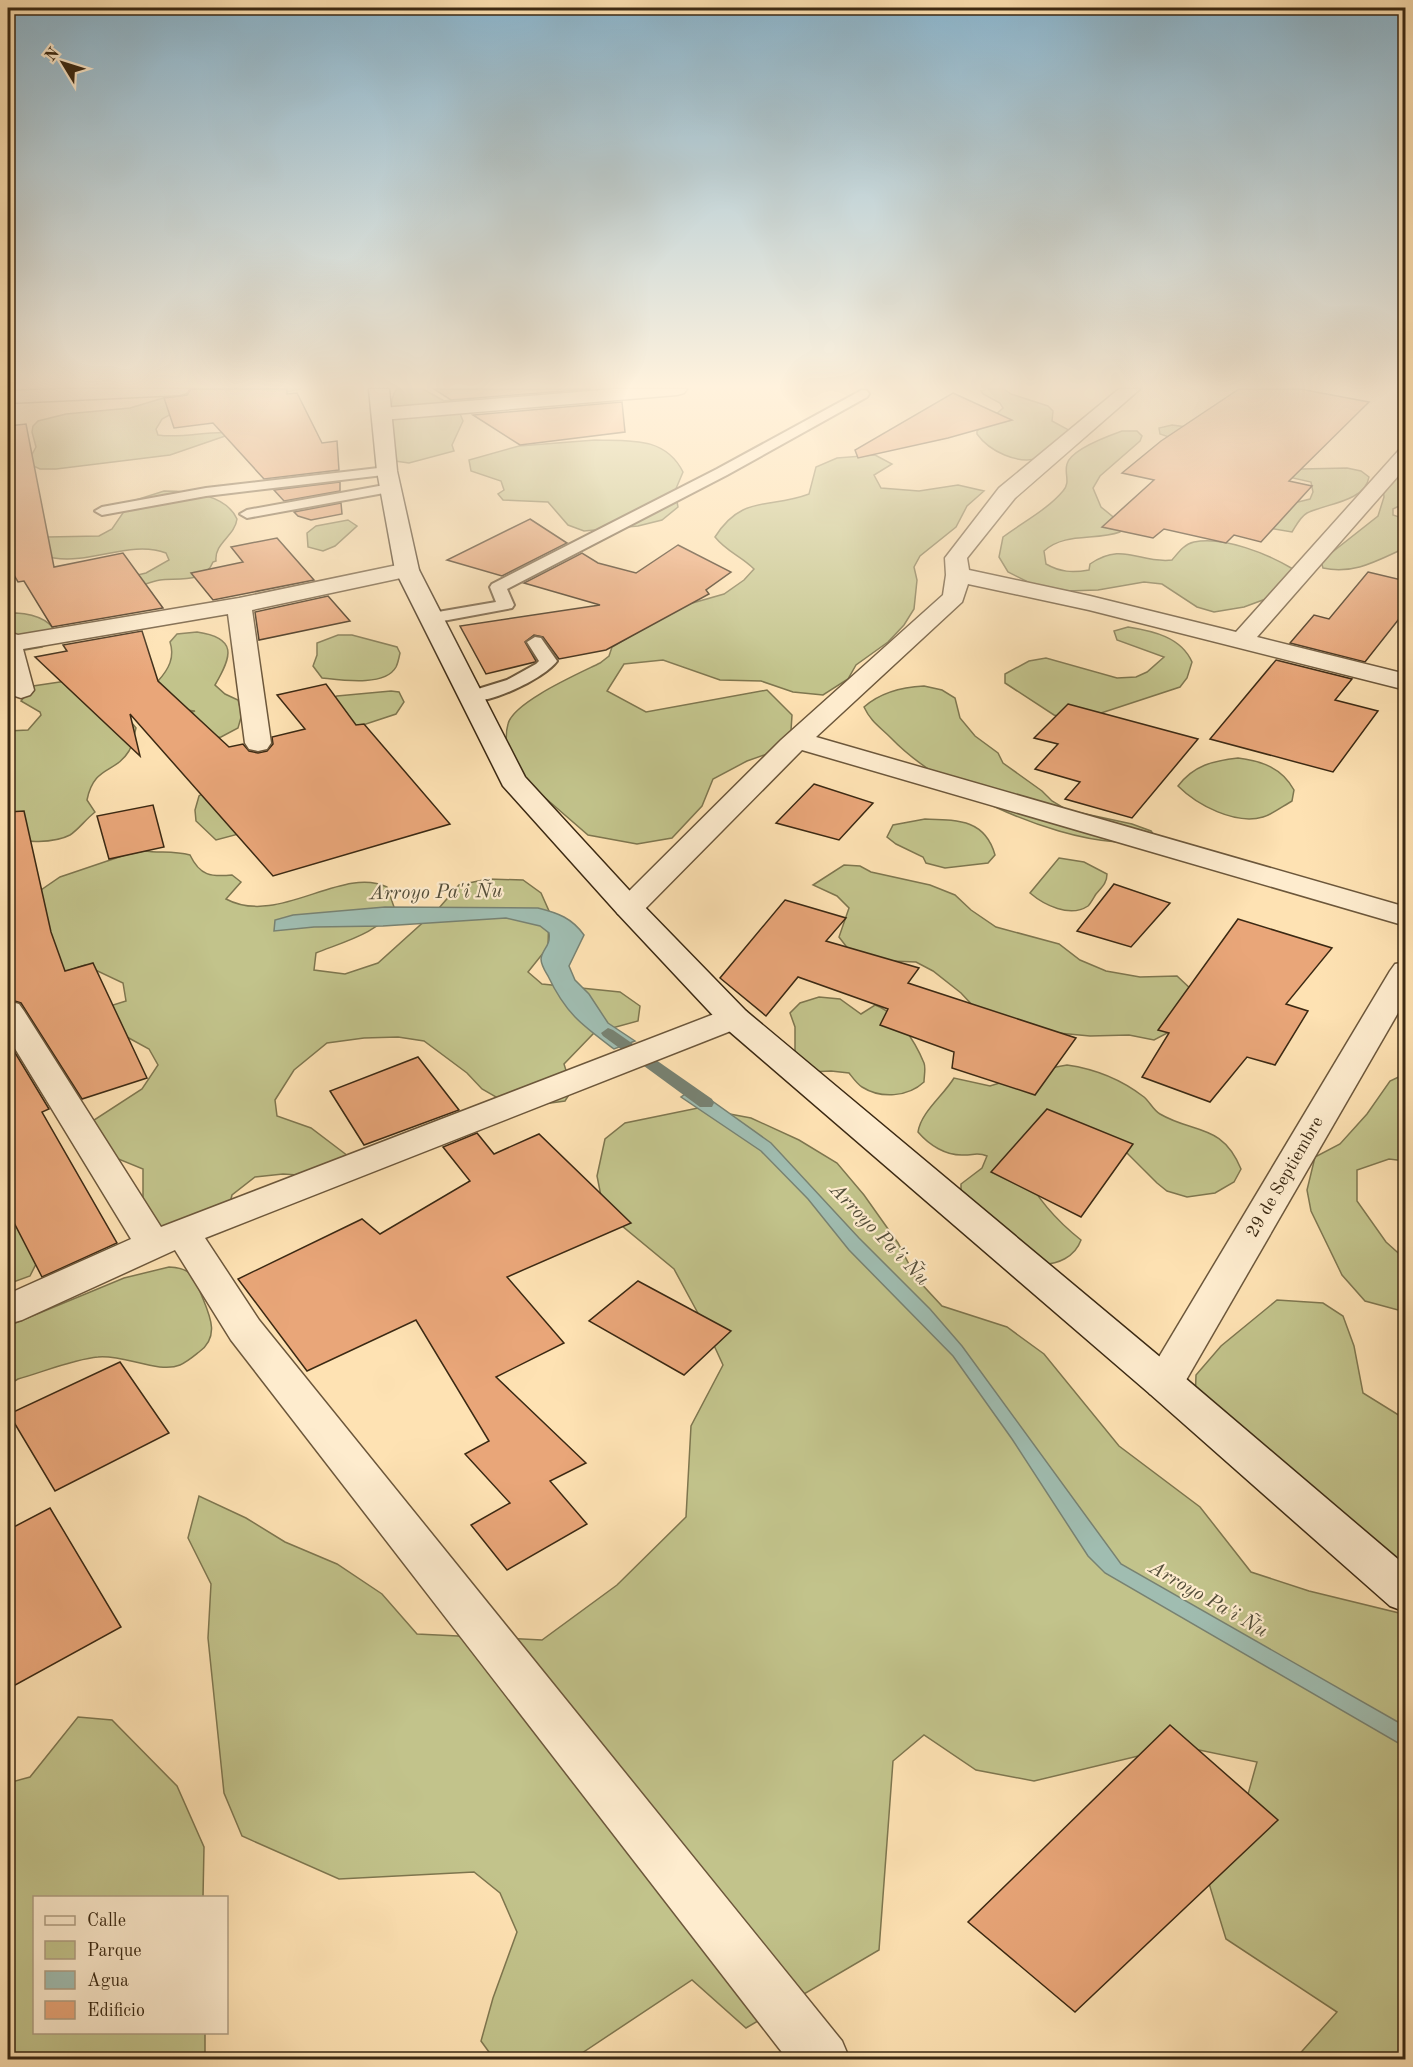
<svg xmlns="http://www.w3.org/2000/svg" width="1413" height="2067" font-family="'Old Standard TT',serif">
	<rect width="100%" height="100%" fill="#fee2b3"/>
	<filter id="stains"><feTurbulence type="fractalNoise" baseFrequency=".00333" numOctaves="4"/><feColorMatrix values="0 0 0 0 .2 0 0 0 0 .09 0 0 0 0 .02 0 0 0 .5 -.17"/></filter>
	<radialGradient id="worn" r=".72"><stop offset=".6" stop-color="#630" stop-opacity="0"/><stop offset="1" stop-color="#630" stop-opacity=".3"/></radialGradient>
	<g fill="#c2c38b" stroke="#7e764f" stroke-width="1.5">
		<path d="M 193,389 L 301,389 L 171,414 L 162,419 L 156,429 L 158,435 C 183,439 208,430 234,433 L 170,455 L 56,469 L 40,469 L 31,465 L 29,460 L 36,447 L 32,432 L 33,426 L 38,421 L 66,414 L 130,408 Z"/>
		<path d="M 397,389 L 423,389 L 444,401 L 493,394 L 468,400 L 461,405 L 459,411 L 463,421 L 452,445 L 454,451 L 409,463 L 395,461 C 394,442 385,402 397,389 Z"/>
		<path d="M 987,389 L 1004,389 L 1011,394 L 1048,406 L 1053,411 L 1052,421 L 1067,429 L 1076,437 C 1065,443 1052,455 1039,458 C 1018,465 989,451 977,434 L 977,431 L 1003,408 L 1000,403 L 983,394 L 981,391 Z"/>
		<path d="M 1172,425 L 1209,430 L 1301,469 L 1347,468 L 1361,471 L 1369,477 C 1365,502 1324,504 1307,513 C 1300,517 1296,526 1292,532 L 1268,528 L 1281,502 L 1298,502 L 1310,499 L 1313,492 L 1311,482 L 1280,475 L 1160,434 L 1159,428 Z"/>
		<path d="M 1122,431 L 1137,431 L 1142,436 L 1140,441 L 1100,476 L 1093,488 L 1101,507 L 1123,525 L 1120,532 C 1095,541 1065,532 1044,551 L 1046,564 C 1060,572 1072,573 1089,570 L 1090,564 C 1123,541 1139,564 1172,560 C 1178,553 1184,544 1194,542 C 1224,536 1268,554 1293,569 L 1271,597 L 1244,607 L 1214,612 L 1197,607 L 1162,584 L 1144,582 L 1098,590 L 1066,591 L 1032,584 L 1008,572 L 999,557 L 1003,537 C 1023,522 1047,510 1063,491 C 1071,482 1064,474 1067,464 C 1071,449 1108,436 1122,431 Z"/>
		<path d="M 595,440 C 629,441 665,436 683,472 L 675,491 L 678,507 L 662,520 L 638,526 L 584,531 L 568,525 L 548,502 L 503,500 L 498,494 L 504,490 L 501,481 L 471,471 L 469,460 L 519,446 Z"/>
		<path d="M 875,455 L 892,464 L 874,475 L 881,488 L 919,491 L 958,485 L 984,491 L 967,506 L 956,527 L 920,556 L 914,567 L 917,580 L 914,609 L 904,625 L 888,642 L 856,665 L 848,679 L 823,695 L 793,692 L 761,681 L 720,680 L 663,660 L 624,664 L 607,691 L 646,712 L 767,690 L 792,715 L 790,746 L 747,761 L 713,779 L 702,806 L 672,838 L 637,844 L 588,835 L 543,796 L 513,780 C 510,763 503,741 508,724 C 513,702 580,673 600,663 L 609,656 L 612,647 L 682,606 L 724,594 L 744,580 L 754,569 C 741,556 727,552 715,537 C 742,494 770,509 809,494 L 816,467 L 837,458 Z"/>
		<path d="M 1405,460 L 1405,503 L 1393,509 L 1393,515 L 1405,519 L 1405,548 C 1378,560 1354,575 1323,568 L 1321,561 L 1378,516 L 1384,497 L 1382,477 Z"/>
		<path d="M 164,491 C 188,491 226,494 237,519 C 235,536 214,543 216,561 L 213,562 C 205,583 178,578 160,580 C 150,581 138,588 128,591 L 129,577 L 146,573 L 169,560 L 166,553 C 131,540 91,564 54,558 C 47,557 39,552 32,549 L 47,537 L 99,536 L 112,529 L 127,507 L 136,500 Z"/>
		<polygon points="348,520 357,526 335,546 323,551 308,547 307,533 316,526"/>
		<path d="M 16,613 C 34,614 52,619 59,638 L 42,647 L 8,653 L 8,615 Z"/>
		<path d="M 1128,627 C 1153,631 1181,637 1192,662 L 1187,678 L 1180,687 L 1092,716 L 1072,720 L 1054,715 L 1005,683 L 1005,674 L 1029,661 L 1046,658 L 1117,678 L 1136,677 L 1147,672 L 1164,657 L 1117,640 L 1114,631 Z"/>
		<path d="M 197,632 C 238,638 232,656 215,685 L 225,694 L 238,700 L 242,714 L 238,728 L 221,737 L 201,741 L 176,718 L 195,711 L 168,708 L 158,681 C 169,669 175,657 170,642 L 177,634 Z"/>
		<path d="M 338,635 L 352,635 L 397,647 L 400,653 C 399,658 398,663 396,667 C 385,687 341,680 322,678 L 313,666 L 317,655 L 317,643 Z"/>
		<path d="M 73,680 L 128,718 L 136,728 C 134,735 133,744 129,751 C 115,774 94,765 87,800 L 95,812 C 86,819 78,830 70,835 C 55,843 22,844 8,836 L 8,731 L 28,730 L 41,715 L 40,712 L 21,701 L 33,686 Z"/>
		<path d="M 924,686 L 942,690 L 955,698 L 960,718 L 975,736 L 998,753 L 1003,763 L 1042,791 L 1052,801 L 1067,810 L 1132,824 L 1151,831 L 1159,842 C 1145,842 1131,843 1117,842 C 1047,838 939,788 891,738 C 880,727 871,722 864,707 C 881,692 903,687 924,686 Z"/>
		<polygon points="391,691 399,692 404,702 396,714 357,727 317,704 337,696"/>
		<polygon points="255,751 267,757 250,831 216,840 196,821 195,810 199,796 249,761"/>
		<path d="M 1238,758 C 1262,761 1282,768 1294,790 L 1292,801 C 1283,806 1273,814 1263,817 C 1235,825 1197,805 1178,786 C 1194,765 1213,761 1238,758 Z"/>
		<path d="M 925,819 C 957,820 985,819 995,855 L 988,863 L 945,868 L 926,863 L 923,857 L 896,844 L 887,837 L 893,825 Z"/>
		<path d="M 144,851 C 160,853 174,851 190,855 C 200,876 211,877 232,875 L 241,882 L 226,899 C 278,927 342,865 387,887 L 394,907 C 383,932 340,943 316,953 L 314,970 L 345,974 L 378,963 L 439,908 L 459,885 L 488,879 L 523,880 L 541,893 L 549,911 L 548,947 L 528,972 L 542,984 L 620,992 L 640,1006 L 638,1021 L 594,1033 L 564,1064 L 572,1090 L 565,1101 L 536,1105 L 510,1105 L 482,1089 L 467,1073 L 424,1041 L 398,1037 L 364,1038 L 327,1043 L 294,1070 L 275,1100 L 277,1116 L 311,1128 L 348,1156 L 327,1177 L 283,1174 L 255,1177 L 232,1195 L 224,1228 L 135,1229 L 143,1197 L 143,1169 L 111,1156 L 91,1122 L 142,1089 L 158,1065 L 149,1049 L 127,1037 L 94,1011 L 126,1001 L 123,983 L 85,965 L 22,986 L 8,984 L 8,957 L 21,940 L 41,890 L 60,877 L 125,855 Z"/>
		<path d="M 1059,858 L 1084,862 L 1107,874 C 1107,883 1102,887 1096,894 C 1094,897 1091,903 1088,906 C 1070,918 1044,905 1030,893 Z"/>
		<polygon points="844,865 860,866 871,872 930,885 955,895 971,910 996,927 1059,944 1080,960 1106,971 1140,977 1177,976 1194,992 1175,1029 1154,1040 1129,1035 1090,1036 1037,1031 976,1009 961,993 933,971 916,962 866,960 849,950 839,937 849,908 837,896 813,885"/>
		<path d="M 819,997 L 840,999 L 861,1014 L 875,1005 C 897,1013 915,1041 924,1063 C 926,1068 924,1076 924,1082 C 908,1097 881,1099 862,1087 C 857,1084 853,1078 849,1073 L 831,1071 L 809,1072 L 795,1060 L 795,1027 L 790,1013 L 800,1003 Z"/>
		<path d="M 1067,1065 C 1095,1069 1122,1080 1144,1097 C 1150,1102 1153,1110 1160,1114 C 1194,1134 1222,1123 1241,1169 L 1234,1182 L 1215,1193 L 1187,1197 L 1167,1191 L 1157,1183 L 1116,1142 L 1023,1171 C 1037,1199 1057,1221 1081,1240 C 1075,1257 1057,1265 1041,1264 L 961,1197 L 961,1184 L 982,1168 L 987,1156 C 978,1152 974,1155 964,1155 C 946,1156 929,1145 918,1132 C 921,1112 943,1096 954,1078 L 990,1086 L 1045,1069 Z"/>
		<polygon points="1405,1074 1405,1161 1389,1159 1357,1170 1357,1201 1386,1242 1405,1259 1405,1307 1398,1310 1365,1301 1342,1275 1311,1211 1307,1190 1315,1157 1340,1144 1367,1114 1390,1081"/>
		<polygon points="698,1108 751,1118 799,1140 837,1163 864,1195 898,1243 916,1278 942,1306 1007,1327 1044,1354 1119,1446 1200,1507 1251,1572 1309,1591 1399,1613 1405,1621 1405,2059 1295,2059 1337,2012 1226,1939 1207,1877 1236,1837 1257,1762 1180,1746 1034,1781 976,1770 924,1735 893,1761 879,1950 746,2028 692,1980 573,2059 494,2059 481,2041 493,1998 517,1932 500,1893 474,1872 339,1879 242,1836 224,1793 208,1638 211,1584 188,1538 199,1496 246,1518 285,1542 337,1564 382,1594 417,1634 542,1640 617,1585 686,1517 691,1426 723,1365 706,1328 674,1269 604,1211 597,1176 605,1139 625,1123"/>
		<polygon points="8,1216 33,1238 40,1256 30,1276 8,1284"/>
		<path d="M 169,1267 C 190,1268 194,1275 201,1294 C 209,1314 221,1336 199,1352 C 194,1356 187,1362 180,1365 C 159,1374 123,1354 98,1357 C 74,1359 43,1372 18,1379 L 8,1385 L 8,1326 L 124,1278 Z"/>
		<polygon points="1277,1300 1323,1303 1343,1316 1354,1346 1363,1393 1405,1419 1405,1581 1195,1404 1196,1375 1221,1346"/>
		<polygon points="78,1717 112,1720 177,1786 204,1847 203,1897 34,1898 34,2032 205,2033 205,2059 8,2059 8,1783 30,1777"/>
	</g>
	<g fill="#a0bdb1" stroke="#788272" stroke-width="1.5">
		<path d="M 385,907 L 538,908 C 558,913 572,918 584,935 L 569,966 L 575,980 L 589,994 L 608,1023 L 635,1041 L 614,1049 C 582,1025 566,1014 548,976 C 545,971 541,965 541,959 C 542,949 551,946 549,933 L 540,926 L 506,918 L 383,926 L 314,927 L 274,931 L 275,920 L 293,915 Z"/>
		<polygon points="694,1088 771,1143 859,1238 930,1309 962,1346 1121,1564 1405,1726 1405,1747 1105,1573 1088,1556 1012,1439 953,1356 849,1250 808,1199 761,1151 681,1097"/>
	</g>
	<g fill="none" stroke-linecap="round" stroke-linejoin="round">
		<polygon fill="#788272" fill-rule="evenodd" points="608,1028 613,1030 712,1099 714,1103 712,1107 700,1107 603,1036 601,1033"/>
	</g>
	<g fill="#e9a679" stroke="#3b2913" stroke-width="1.5">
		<polygon points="191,389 287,389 287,394 297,393 322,443 337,441 339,470 264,479 213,423 174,428 164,398 187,395"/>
		<polygon points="434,389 591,389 451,400"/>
		<polygon points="1239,389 1300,389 1369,402 1289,481 1312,486 1261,542 1234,535 1226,543 1164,529 1153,538 1102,527 1154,480 1122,473 1161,441"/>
		<polygon points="953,393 1012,420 948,438 858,458 855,450"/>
		<polygon points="622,402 625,432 520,445 473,415"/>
		<polygon points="26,424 54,567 123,553 163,608 52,627 24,581 18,582 8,565 8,426"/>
		<polygon points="340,482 340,491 284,501 274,490"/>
		<polygon points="341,503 342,514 311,520 298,516 294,512"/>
		<polygon points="530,519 567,543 502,576 447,560"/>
		<polygon points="277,538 314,580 213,600 191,573 243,562 231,547"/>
		<polygon points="678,545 731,572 706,590 709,594 606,650 559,659 543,637 534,635 525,642 536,661 535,662 486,674 460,626 600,605 524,583 582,553 598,563 636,573"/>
		<polygon points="1368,572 1406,581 1406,610 1365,662 1290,643 1314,615 1329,619"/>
		<polygon points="328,596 350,621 259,640 255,612"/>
		<polygon points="142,631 158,681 229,747 243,744 249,751 258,753 267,751 273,744 272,737 305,729 277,695 326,684 356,725 364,724 450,824 273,876 130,714 140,756 35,657 67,651 63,645"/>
		<polygon points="1276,660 1352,679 1335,700 1378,711 1333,772 1210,739"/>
		<polygon points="1068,704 1198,739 1132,818 1065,799 1080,782 1035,769 1058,744 1034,738"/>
		<polygon points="814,784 873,803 839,840 776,823"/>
		<polygon points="153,805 164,847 109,859 97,816"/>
		<polygon points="24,811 51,932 65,971 93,963 147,1078 82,1099 21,1003 8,999 8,812"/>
		<polygon points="1114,884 1170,903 1131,947 1077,931"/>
		<polygon points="785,900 846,918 826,941 919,968 908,983 1076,1038 1035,1095 952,1068 954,1052 880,1025 888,1009 798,977 766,1016 720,978"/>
		<polygon points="1238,919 1332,948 1286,1004 1308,1011 1275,1065 1247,1057 1210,1102 1142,1077 1169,1033 1158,1030"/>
		<polygon points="8,1041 49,1109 42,1112 117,1243 42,1277 8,1211"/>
		<polygon points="418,1057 459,1110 364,1145 330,1091"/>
		<polygon points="1047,1109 1133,1144 1081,1217 991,1172"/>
		<polygon points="477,1133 494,1154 539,1134 631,1223 507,1277 564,1343 496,1377 586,1463 550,1481 587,1524 507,1570 471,1525 510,1503 465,1454 489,1441 416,1320 307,1371 238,1279 362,1219 380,1234 470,1181 443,1147"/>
		<polygon points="638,1281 731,1331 684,1375 589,1321"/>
		<polygon points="120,1362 169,1433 55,1491 9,1414"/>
		<polygon points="50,1508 121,1627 8,1689 8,1530"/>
		<polygon points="1170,1725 1278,1820 1075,2012 968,1922"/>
	</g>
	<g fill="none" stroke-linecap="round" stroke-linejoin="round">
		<g stroke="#6c573b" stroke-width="4">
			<g id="lane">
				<polygon points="862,390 867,391 869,394 867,397 727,475 507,589 514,605 512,608 432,623 424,618 432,613 496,602 490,587 492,584 717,469"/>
				<polygon points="387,467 392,468 394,471 392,474 206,496 102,515 95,511 102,507 206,488"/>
				<polygon points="390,484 395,485 397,488 395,491 247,518 240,514 247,510"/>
				<path d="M 535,637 L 541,638 L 557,661 C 544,679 486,706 465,701 L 462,697 L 465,693 L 507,680 L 536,664 L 539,661 L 527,642 Z"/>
			</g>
		</g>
		<g stroke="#6c573b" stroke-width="3">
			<g id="street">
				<polygon points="64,389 189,389 186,393 179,395 8,403 8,391"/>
				<polygon points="614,389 687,389 684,393 677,395 382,420 375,418 372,414 375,410 382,408"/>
				<polygon points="1119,389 1140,389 1015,498 967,558 969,570 1090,596 1236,632 1399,450 1406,448 1406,467 1257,637 1406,674 1406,690 1089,610 968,584 962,602 816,737 1406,907 1406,926 802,750 640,914 629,917 618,914 614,908 618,902 781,740 943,595 946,575 945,558 999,488"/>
				<polygon points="407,563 415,565 419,570 415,575 252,610 271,743 267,749 258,751 249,749 245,743 228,614 23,649 34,690 30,695 21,698 12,695 8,690 8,632 18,635 239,598"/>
				<polygon points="1406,962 1406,999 1178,1394 1164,1398 1150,1394 1144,1383 1150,1372 1390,971 1395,964"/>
				<polygon points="8,1001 19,1004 24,1011 161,1227 722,1011 734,1008 746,1011 750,1018 746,1025 205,1238 259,1320 842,2041 850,2060 788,2060 231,1340 175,1250 22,1320 8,1324 8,1294 131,1239 8,1037"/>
			</g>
		</g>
		<g stroke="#3b2913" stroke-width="3">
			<polygon id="secondary" points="369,389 389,389 397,471 419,570 525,777 640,902 746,1011 1178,1372 1406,1566 1406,1612 1390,1606 1150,1394 722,1025 618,914 503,786 395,570 377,471"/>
		</g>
		<use href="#lane" fill="#feecce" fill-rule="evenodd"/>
		<use href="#street" fill="#feecce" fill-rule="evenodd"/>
		<use href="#secondary" fill="#feecce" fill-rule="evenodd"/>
	</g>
	<linearGradient id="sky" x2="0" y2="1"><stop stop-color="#8bb8d2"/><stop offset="0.57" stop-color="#fff2dd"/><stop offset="1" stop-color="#fff2dd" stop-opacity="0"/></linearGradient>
	<rect width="1413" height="678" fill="url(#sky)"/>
	<g text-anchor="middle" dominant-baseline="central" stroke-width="4.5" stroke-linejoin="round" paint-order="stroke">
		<g font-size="18" fill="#3b2913" stroke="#feecce">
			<text transform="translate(1285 1177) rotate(-60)">29 de Septiembre</text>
		</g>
		<g font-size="20" font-style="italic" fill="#544e3a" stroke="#feecce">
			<text transform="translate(436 893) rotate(-1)">Arroyo Pa'i Ñu</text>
			<text transform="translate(879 1235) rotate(46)">Arroyo Pa'i Ñu</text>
			<text transform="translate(1208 1600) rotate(30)">Arroyo Pa'i Ñu</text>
		</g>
	</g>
	<rect width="1413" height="2067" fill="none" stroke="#fee2b3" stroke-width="30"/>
	<rect x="9" y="9" width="1395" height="2049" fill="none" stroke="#3b2913" stroke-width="3"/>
	<rect x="15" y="15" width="1383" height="2037" fill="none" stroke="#3b2913" stroke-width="1.5"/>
	<rect x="33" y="1896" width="195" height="138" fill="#feecce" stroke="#b09e83" stroke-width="1.5"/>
	<rect x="45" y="1916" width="30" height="9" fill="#feecce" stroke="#b09e83" stroke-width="1.5"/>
	<text x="87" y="1926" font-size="18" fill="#3b2913">Calle</text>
	<rect x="45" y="1941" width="30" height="18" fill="#c2c38b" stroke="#b09e83" stroke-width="1.5"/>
	<text x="87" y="1956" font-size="18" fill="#3b2913">Parque</text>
	<rect x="45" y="1971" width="30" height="18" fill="#a0bdb1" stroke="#b09e83" stroke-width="1.5"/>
	<text x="87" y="1986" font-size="18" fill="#3b2913">Agua</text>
	<rect x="45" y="2001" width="30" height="18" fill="#e9a679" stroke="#b09e83" stroke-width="1.5"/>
	<text x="87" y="2016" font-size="18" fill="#3b2913">Edificio</text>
	<g transform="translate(63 63) rotate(308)" stroke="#feecce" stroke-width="4.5" paint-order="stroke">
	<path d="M0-4.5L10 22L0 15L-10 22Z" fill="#3b2913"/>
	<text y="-9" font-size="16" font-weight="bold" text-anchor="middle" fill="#3b2913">N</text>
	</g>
	<rect width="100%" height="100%" filter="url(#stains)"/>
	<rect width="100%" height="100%" fill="url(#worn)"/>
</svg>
